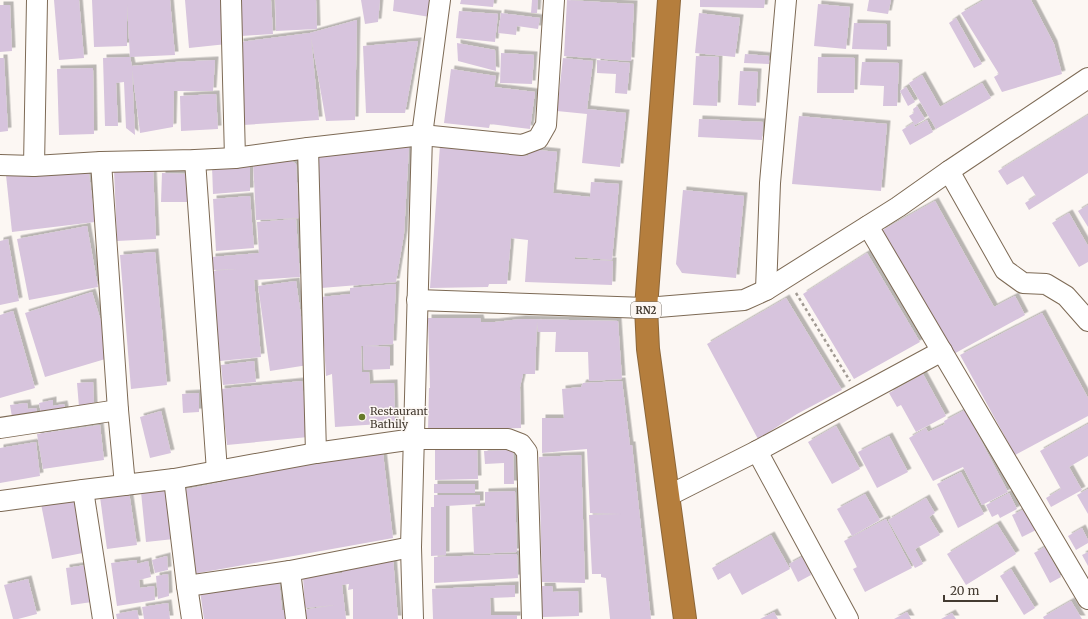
<svg xmlns="http://www.w3.org/2000/svg" width="1088" height="619" font-family="Merriweather,serif">
	<defs>
		<filter id="shadow"><feDropShadow dx="3.5" dy="-3.5" stdDeviation="0" flood-color="#0004"/></filter>
	</defs>
	<rect width="100%" height="100%" fill="#fcf7f3"/>
	<g fill="#d7c4dd" filter="url(#shadow)">
		<polygon points="54,0 79,0 84,58 59,60"/>
		<polygon points="92,0 170,0 175,55 130,57 127,4 127,46 94,47"/>
		<polygon points="185,0 223,0 227,44 189,48"/>
		<polygon points="239,0 271,0 273,34 241,36"/>
		<polygon points="275,0 316,0 317,29 276,31"/>
		<polygon points="361,0 380,0 378,22 365,24"/>
		<polygon points="394,0 432,0 430,17 393,11"/>
		<polygon points="461,0 494,0 493,7 460,4"/>
		<polygon points="532,0 538,0 537,13 531,13"/>
		<polygon points="567,0 634,4 631,61 564,56"/>
		<polygon points="700,0 765,0 764,8 700,7"/>
		<polygon points="869,0 891,0 888,14 867,11"/>
		<polygon points="984,0 1031,0 1054,44 1062,74 1002,92 994,77 999,74 961,13"/>
		<polygon points="818,4 850,7 846,49 814,46"/>
		<polygon points="0,5 10,5 12,51 0,52"/>
		<polygon points="459,11 498,14 495,42 456,38"/>
		<polygon points="501,13 540,18 538,29 517,26 516,35 498,33"/>
		<polygon points="699,13 740,18 735,57 695,53"/>
		<polygon points="956,18 982,64 974,68 949,23"/>
		<polygon points="357,20 355,120 326,121 311,37 319,120 243,125 240,42 310,33"/>
		<polygon points="854,23 887,24 887,50 852,49"/>
		<polygon points="418,41 405,113 366,113 363,46"/>
		<polygon points="457,43 495,50 496,71 458,61"/>
		<polygon points="501,53 534,55 532,84 500,83"/>
		<polygon points="745,54 769,56 769,64 744,63"/>
		<polygon points="696,56 719,57 717,106 693,105"/>
		<polygon points="130,57 132,66 175,62 215,60 213,91 174,91 173,127 140,133 132,69 135,135 126,128 124,82 116,83 118,126 105,126 103,58"/>
		<polygon points="818,57 855,58 854,93 817,93"/>
		<polygon points="0,58 4,58 8,131 0,132"/>
		<polygon points="563,58 593,61 587,109 626,113 620,167 582,163 587,114 557,111"/>
		<polygon points="597,60 630,63 627,94 615,93 616,74 597,73"/>
		<polygon points="862,62 899,63 897,106 883,106 884,86 860,85"/>
		<polygon points="93,68 94,134 59,135 57,69"/>
		<polygon points="451,69 496,76 494,87 535,92 530,129 490,124 489,128 444,123"/>
		<polygon points="740,71 758,72 756,106 738,105"/>
		<polygon points="922,75 940,107 982,83 991,98 936,129 909,83"/>
		<polygon points="906,87 915,102 908,106 900,91"/>
		<polygon points="216,94 218,129 181,131 180,96"/>
		<polygon points="917,106 925,119 915,125 909,116 914,113 913,109"/>
		<polygon points="1088,115 1088,173 1029,210 1025,203 1036,196 1023,176 1007,185 998,171"/>
		<polygon points="799,116 887,124 881,191 792,184"/>
		<polygon points="699,119 763,122 762,140 698,137"/>
		<polygon points="927,120 933,132 910,145 902,130 913,123 915,127"/>
		<polygon points="440,145 503,147 503,153 528,156 529,149 557,152 553,193 590,197 591,182 619,184 612,260 575,257 575,259 613,261 612,285 525,282 528,240 511,238 507,284 489,284 488,287 430,288"/>
		<polygon points="409,147 404,234 396,282 321,288 318,153 354,153"/>
		<polygon points="289,159 296,164 299,218 256,220 253,161"/>
		<polygon points="250,164 250,191 213,194 212,166"/>
		<polygon points="88,166 95,222 12,232 6,175"/>
		<polygon points="153,168 156,239 117,241 114,170"/>
		<polygon points="162,173 187,174 187,202 161,202"/>
		<polygon points="683,190 744,196 736,278 682,273 676,264"/>
		<polygon points="250,196 254,248 216,251 213,199"/>
		<polygon points="935,201 994,307 1015,296 1025,315 950,356 881,231"/>
		<polygon points="1088,205 1088,227 1078,211"/>
		<polygon points="1069,213 1088,246 1088,262 1079,267 1052,223"/>
		<polygon points="296,219 300,277 254,280 261,357 220,361 212,271 237,269 212,270 212,257 259,253 257,222"/>
		<polygon points="87,226 98,287 29,300 17,239"/>
		<polygon points="8,239 19,301 0,305 0,241"/>
		<polygon points="155,252 167,385 131,389 120,255"/>
		<polygon points="867,253 920,342 854,379 803,294"/>
		<polygon points="296,281 308,365 270,371 258,286"/>
		<polygon points="396,284 393,344 365,346 390,347 390,369 364,370 363,346 361,346 362,372 369,372 370,384 394,383 395,423 335,427 332,374 326,376 321,297 350,294 350,288"/>
		<polygon points="92,292 112,357 45,377 25,313"/>
		<polygon points="786,298 842,390 797,414 758,439 707,344"/>
		<polygon points="13,311 35,388 0,398 0,315"/>
		<polygon points="1042,313 1088,398 1088,416 1015,455 960,355"/>
		<polygon points="428,318 480,318 481,322 495,322 522,319 618,321 622,379 589,381 588,352 555,352 556,332 538,332 537,321 535,374 523,374 520,387 521,428 428,431 429,388 430,388"/>
		<polygon points="254,361 256,382 223,385 221,365"/>
		<polygon points="923,374 946,416 916,432 901,405 897,407 889,393"/>
		<polygon points="302,381 308,437 227,445 221,389"/>
		<polygon points="622,381 630,445 632,445 651,619 610,619 606,578 601,577 601,574 592,574 589,515 621,514 590,513 587,449 542,453 542,418 564,418 562,389 581,387 583,383"/>
		<polygon points="93,382 94,406 79,407 77,383"/>
		<polygon points="199,393 199,412 183,413 182,394"/>
		<polygon points="53,400 53,406 64,404 66,415 42,418 39,403"/>
		<polygon points="27,403 28,409 36,408 38,419 13,423 10,405"/>
		<polygon points="965,410 1008,492 982,505 963,467 933,481 909,438 926,428 928,432 945,424 944,421"/>
		<polygon points="161,411 171,453 150,458 140,417"/>
		<polygon points="1088,424 1088,456 1069,467 1082,490 1051,507 1046,498 1061,489 1040,451"/>
		<polygon points="100,425 104,460 43,469 37,434"/>
		<polygon points="836,426 860,469 832,484 808,442"/>
		<polygon points="889,436 908,472 877,488 858,452"/>
		<polygon points="36,442 40,476 0,483 0,448"/>
		<polygon points="477,447 478,479 435,480 435,448"/>
		<polygon points="513,450 514,484 504,484 504,463 485,464 484,451"/>
		<polygon points="363,452 364,456 383,453 393,538 193,574 182,490 227,481 227,477 304,461 305,466 343,459"/>
		<polygon points="581,455 585,583 542,582 539,457"/>
		<polygon points="961,472 984,514 958,528 937,484"/>
		<rect x="434" y="484" width="41" height="9"/>
		<polygon points="169,489 174,539 146,542 141,492"/>
		<polygon points="1088,489 1088,514 1077,495"/>
		<polygon points="515,491 517,552 474,554 472,507 485,506 485,492"/>
		<polygon points="129,492 137,545 107,549 100,497"/>
		<polygon points="1009,493 1017,509 1000,518 998,514 992,517 986,505"/>
		<polygon points="865,494 880,520 852,536 837,509"/>
		<polygon points="434,495 480,495 480,504 446,506 446,555 431,556 431,507 434,507"/>
		<polygon points="78,497 88,552 52,559 41,504"/>
		<polygon points="926,498 935,513 929,517 940,535 915,549 923,564 915,568 888,520"/>
		<polygon points="1027,508 1038,529 1022,537 1012,515"/>
		<polygon points="886,519 912,568 865,592 853,569 857,567 844,541"/>
		<polygon points="997,524 1016,554 966,585 947,554"/>
		<polygon points="1082,528 1088,540 1088,543 1076,550 1068,536"/>
		<polygon points="771,535 790,569 742,595 730,573 718,580 712,568"/>
		<polygon points="1045,547 1061,577 1050,583 1034,553"/>
		<polygon points="1088,552 1088,566 1082,555"/>
		<polygon points="517,554 518,578 434,583 434,557"/>
		<polygon points="167,556 168,570 155,573 152,560"/>
		<polygon points="802,557 811,575 798,582 789,564"/>
		<polygon points="393,558 398,619 353,619 353,589 348,590 349,584 342,585 346,619 304,619 303,610 335,605 305,608 303,577 342,573 342,563"/>
		<polygon points="137,560 137,564 148,561 151,577 139,580 140,588 154,586 155,600 117,606 111,563"/>
		<polygon points="86,565 92,602 71,605 66,568"/>
		<polygon points="1011,569 1035,608 1024,615 1000,576"/>
		<polygon points="168,574 169,596 158,599 156,576"/>
		<polygon points="28,579 37,614 18,619 13,619 4,585"/>
		<polygon points="279,580 282,610 286,610 286,619 204,619 200,591"/>
		<polygon points="515,585 515,597 490,598 491,615 517,615 517,619 433,619 432,589"/>
		<polygon points="541,586 552,586 553,592 578,591 579,616 542,617"/>
		<polygon points="1071,601 1082,619 1044,619 1043,617"/>
		<polygon points="168,603 170,619 144,619 142,607"/>
		<polygon points="137,610 139,619 117,619 116,614"/>
		<polygon points="774,612 778,619 760,619"/>
		<polygon points="907,612 911,619 894,619"/>
		<polygon points="952,613 956,619 941,619"/>
	</g>
	<g fill="none" stroke-linecap="round" stroke-linejoin="round">
		<g stroke="#7d6a55" stroke-width="22">
			<g id="minor">
				<polyline points="231,0 235,158"/>
				<polyline points="308,148 316,453"/>
				<polyline points="195,160 217,471"/>
				<polyline points="101,162 118,410 125,485"/>
				<polyline points="0,165 34,166 101,162 195,160 235,158 308,148 422,135 522,145 538,139 546,125 554,0"/>
				<polyline points="34,166 37,0"/>
				<polyline points="949,171 1005,270 1023,283 1046,284 1066,296 1088,321"/>
				<polyline points="868,226 1088,599"/>
				<polyline points="766,290 770,183 786,0"/>
				<polyline points="417,300 646,308 744,300 766,290 898,207 949,171 1088,78"/>
				<polyline points="0,428 118,410"/>
				<polyline points="757,451 848,619"/>
				<polyline points="174,479 187,586 192,619"/>
				<polyline points="83,490 103,619"/>
				<polyline points="668,496 757,451 942,351"/>
				<polyline points="0,501 83,490 174,479 316,453 414,439 508,439 521,444 527,452 532,619"/>
				<polyline points="290,571 296,619"/>
				<polyline points="187,586 290,571 411,547"/>
				<polyline points="413,619 411,547 422,135 440,0"/>
			</g>
		</g>
		<g stroke="#8d6739" stroke-width="24">
			<polyline id="highway" points="669,0 646,308 648,349 685,619"/>
		</g>
		<polyline stroke="#a19a93" stroke-width="2.5" stroke-dasharray="3 3" stroke-linecap="butt" points="796,293 850,381"/>
		<use href="#minor" stroke="#fff" stroke-width="20"/>
		<use href="#highway" stroke="#b57e3d" stroke-width="22"/>
	</g>
	<circle fill="#667a2b" stroke="#fcf7f3" stroke-width="1.5" cx="362" cy="417" r="4"/>
	<g text-anchor="middle" dominant-baseline="central" stroke-width="3" stroke-linejoin="round" paint-order="stroke">
		<rect fill="#fcf7f3" stroke="#7b736b" stroke-width="1" x="631" y="302" width="30" height="16" rx="3"/>
		<g font-size="10" font-weight="bold" fill="#443b31">
			<text x="646" y="310">RN2</text>
		</g>
		<g font-size="11" fill="#443b31" stroke="#fcf7f3" text-anchor="start">
			<text x="370" y="411">Restaurant<tspan x="370" dy="13">Bathily</tspan></text>
		</g>
	</g>
	<path d="M944 595v6h53v-6" fill="none" stroke="#443b31" stroke-width="2"/>
	<text x="950" y="595" font-size="12" fill="#443b31" stroke="#fcf7f3" stroke-width="3" paint-order="stroke">20 m</text>
</svg>
